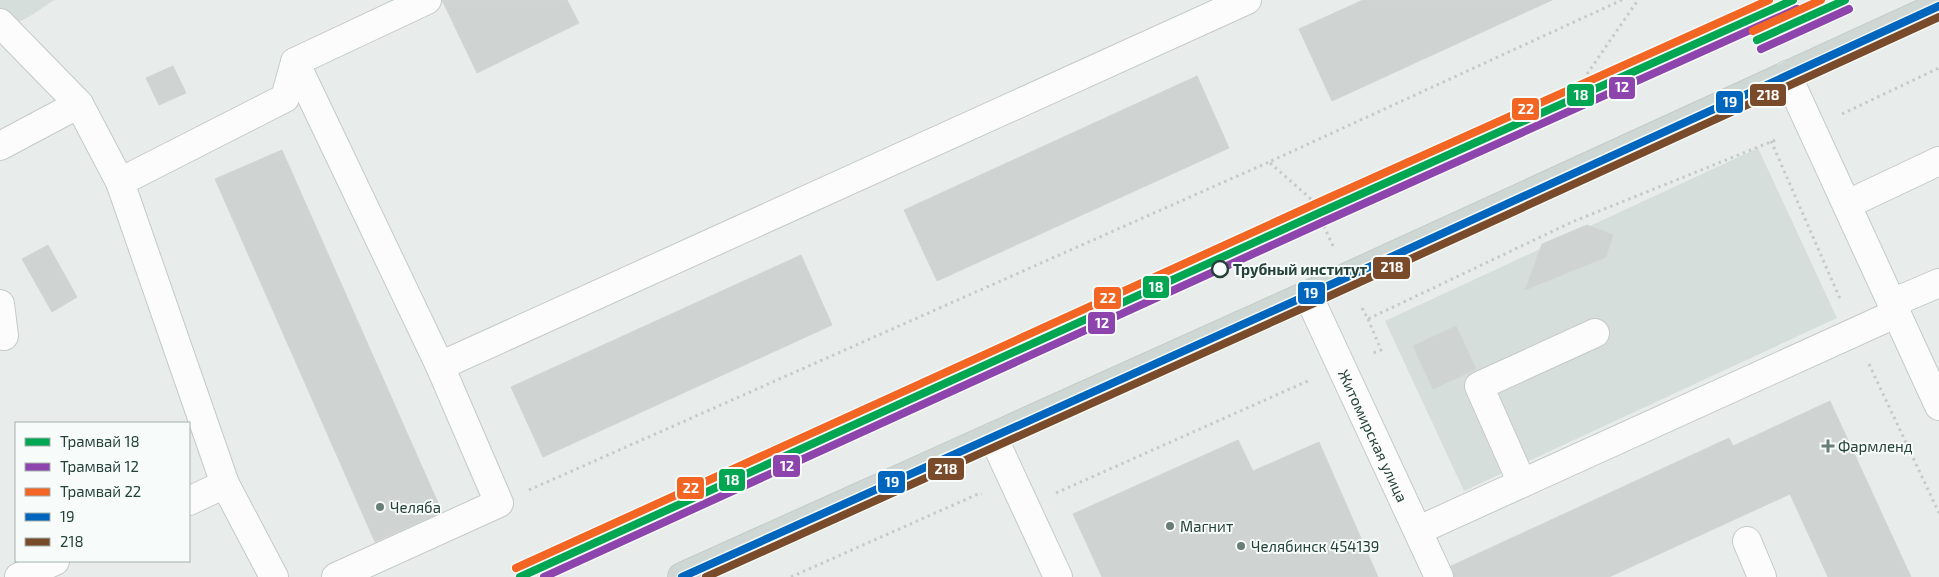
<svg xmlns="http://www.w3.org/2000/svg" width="1939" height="577" font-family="'Exo 2',sans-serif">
	<rect width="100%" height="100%" fill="#e8edeb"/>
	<g fill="#d6dedb">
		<polygon points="0,0 54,0 32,15 0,32"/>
		<polygon points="1758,148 1837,318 1464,491 1385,321"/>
	</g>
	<g fill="#cfd4d2" stroke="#d1d6d4">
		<polygon points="442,0 567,0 579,23 477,73"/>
		<polygon points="1363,0 1552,0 1332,101 1299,29"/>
		<polygon points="173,66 186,93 159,105 146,78"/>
		<polygon points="1197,76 1229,148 937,281 904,210"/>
		<polygon points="282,150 442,512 375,542 215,179"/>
		<polygon points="1587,225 1613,235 1606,257 1525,290 1542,244"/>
		<polygon points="48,245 77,297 52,312 22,259"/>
		<polygon points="801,255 832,325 543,457 511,387"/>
		<polygon points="1456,326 1476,369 1433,389 1413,346"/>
		<polygon points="1830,401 1911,577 1828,577 1790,494 1609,577 1454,577 1451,566 1729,438 1733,446"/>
		<polygon points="1238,440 1253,471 1319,442 1378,577 1102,577 1073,514"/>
	</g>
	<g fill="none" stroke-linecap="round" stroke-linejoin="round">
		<g stroke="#c5cac8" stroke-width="30">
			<g id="minor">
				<polyline points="0,23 79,104 120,182 225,484 274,577"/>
				<polyline points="295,62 440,366 1247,0"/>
				<polyline points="1787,75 1939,406"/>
				<polyline points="0,146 79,104"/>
				<polyline points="120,182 285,98 295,62 427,0"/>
				<polyline points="1848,204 1939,161"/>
				<path id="s1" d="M 1308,295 L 1439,577"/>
				<polyline points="1892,303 1939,283"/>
				<polyline points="0,304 4,336"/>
				<polyline points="993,437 1058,577"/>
				<polyline points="1522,483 1479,386 1595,333"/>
				<polyline points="189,501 225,484"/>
				<polyline points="1419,530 1897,313"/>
				<polyline points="1747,541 1762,577"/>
				<polyline points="19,577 55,561"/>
				<polyline points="336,577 499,503 440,366"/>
			</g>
		</g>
		<g stroke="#c3ccc9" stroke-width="30">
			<polyline id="major" points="682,577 1308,295 1939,6"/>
		</g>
		<g stroke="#c3ccca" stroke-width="3" stroke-dasharray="2.5 4" stroke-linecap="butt">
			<polyline points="1587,74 1638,0"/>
			<polyline points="1842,114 1939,68"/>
			<polyline points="1771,141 1841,301"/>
			<polyline points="1333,246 1312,200 1269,162 1622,0"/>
			<polyline points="1362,308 1368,319 1572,222 1778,139"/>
			<polyline points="1368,319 1381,350 1373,353"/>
			<polyline points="1869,364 1939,513"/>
			<polyline points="529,490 1269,162"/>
			<polyline points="1056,493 1310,380"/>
			<polyline points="791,577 978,494 982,494"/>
		</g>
		<use href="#minor" stroke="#fcfcfc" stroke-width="28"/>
		<use href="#major" stroke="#cfd7d5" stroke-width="28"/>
		<g stroke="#f7fbf9" stroke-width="11">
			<polyline id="bus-1" points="682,577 1308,295 1939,6"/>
		</g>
		<g stroke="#f7fbf9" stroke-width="11">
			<polyline id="bus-2" points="706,577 1312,304 1939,17"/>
		</g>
		<use href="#bus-1" stroke="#0065bd" stroke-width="8"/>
		<use href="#bus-2" stroke="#7a4b2a" stroke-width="8"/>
		<g stroke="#f7fbf9" stroke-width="11">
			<g id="tram-1">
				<polyline points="1757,40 1845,0"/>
				<polyline points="520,577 1319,213 1793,0"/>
			</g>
		</g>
		<g stroke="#f7fbf9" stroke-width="11">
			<g id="tram-2">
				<polyline points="1761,49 1849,9"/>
				<polyline points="544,577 1323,222 1797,9"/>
			</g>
		</g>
		<g stroke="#f7fbf9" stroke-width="11">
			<g id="tram-3">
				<polyline points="1753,31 1821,0"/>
				<polyline points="516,568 1315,204 1769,0"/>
			</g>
		</g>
		<use href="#tram-1" stroke="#00a651" stroke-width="8"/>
		<use href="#tram-2" stroke="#8e44ad" stroke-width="8"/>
		<use href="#tram-3" stroke="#f26522" stroke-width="8"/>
	</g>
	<circle fill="#f7fbf9" stroke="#24423a" stroke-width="2.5" cx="1220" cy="269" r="8"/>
	<g fill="#697e78" stroke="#f7fbf9" stroke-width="2">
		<path d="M1825.5 438.5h5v5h5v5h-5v5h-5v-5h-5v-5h5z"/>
		<circle cx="380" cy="507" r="5"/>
		<circle cx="1170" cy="526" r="5"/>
		<circle cx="1241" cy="546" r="5"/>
	</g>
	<g text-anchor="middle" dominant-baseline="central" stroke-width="4" stroke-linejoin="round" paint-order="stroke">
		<g font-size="15" font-weight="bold" fill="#24423a" stroke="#f7fbf9" text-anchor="start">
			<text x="1233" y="269">Трубный институт</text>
		</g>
		<g font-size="15" fill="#24423a" stroke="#f7fbf9">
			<text stroke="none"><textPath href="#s1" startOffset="155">Житомирская улица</textPath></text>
		</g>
		<g font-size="15" fill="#24423a" stroke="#f7fbf9" text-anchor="start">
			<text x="1838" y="446">Фармленд</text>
			<text x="390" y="507">Челяба</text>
			<text x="1180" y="526">Магнит</text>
			<text x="1251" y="546">Челябинск 454139</text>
		</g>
	</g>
	<g stroke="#f7fbf9" stroke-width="2">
		<rect x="1608" y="76" width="28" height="24" rx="5" fill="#8e44ad"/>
		<rect x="1749" y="83" width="38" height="24" rx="5" fill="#7a4b2a"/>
		<rect x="1566" y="83" width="29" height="24" rx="5" fill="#00a651"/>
		<rect x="1715" y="90" width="29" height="24" rx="5" fill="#0065bd"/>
		<rect x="1511" y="97" width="29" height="24" rx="5" fill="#f26522"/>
		<rect x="1372" y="256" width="39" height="24" rx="5" fill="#7a4b2a"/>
		<rect x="1142" y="275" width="28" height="24" rx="5" fill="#00a651"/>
		<rect x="1297" y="281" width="29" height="24" rx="5" fill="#0065bd"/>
		<rect x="1093" y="286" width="29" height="24" rx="5" fill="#f26522"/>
		<rect x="1087" y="311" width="29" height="24" rx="5" fill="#8e44ad"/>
		<rect x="772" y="454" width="29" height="24" rx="5" fill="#8e44ad"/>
		<rect x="927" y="457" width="38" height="24" rx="5" fill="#7a4b2a"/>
		<rect x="718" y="468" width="28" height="24" rx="5" fill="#00a651"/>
		<rect x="877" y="470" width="29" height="24" rx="5" fill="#0065bd"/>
		<rect x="676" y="476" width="29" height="24" rx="5" fill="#f26522"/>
	</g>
	<g font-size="14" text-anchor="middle" font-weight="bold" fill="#fff">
		<text x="1622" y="92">12</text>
		<text x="1768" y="100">218</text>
		<text x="1581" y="100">18</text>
		<text x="1730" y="107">19</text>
		<text x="1526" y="114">22</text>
		<text x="1392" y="272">218</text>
		<text x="1156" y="292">18</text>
		<text x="1311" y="298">19</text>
		<text x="1108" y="303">22</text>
		<text x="1102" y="328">12</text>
		<text x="787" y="471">12</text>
		<text x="946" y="474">218</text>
		<text x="732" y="485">18</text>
		<text x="892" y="487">19</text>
		<text x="691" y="493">22</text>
	</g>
	<rect x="15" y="422" width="175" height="140" fill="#f7fbf9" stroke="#a3b1ad"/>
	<rect x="25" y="438" width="25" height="8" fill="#00a651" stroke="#a3b1ad"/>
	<text x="60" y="447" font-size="15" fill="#24423a">Трамвай 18</text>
	<rect x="25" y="463" width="25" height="8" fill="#8e44ad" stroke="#a3b1ad"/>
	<text x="60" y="472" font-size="15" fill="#24423a">Трамвай 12</text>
	<rect x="25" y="488" width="25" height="8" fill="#f26522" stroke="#a3b1ad"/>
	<text x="60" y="497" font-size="15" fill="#24423a">Трамвай 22</text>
	<rect x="25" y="513" width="25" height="8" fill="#0065bd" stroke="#a3b1ad"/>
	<text x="60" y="522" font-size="15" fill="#24423a">19</text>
	<rect x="25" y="538" width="25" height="8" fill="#7a4b2a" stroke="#a3b1ad"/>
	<text x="60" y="547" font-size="15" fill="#24423a">218</text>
</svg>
